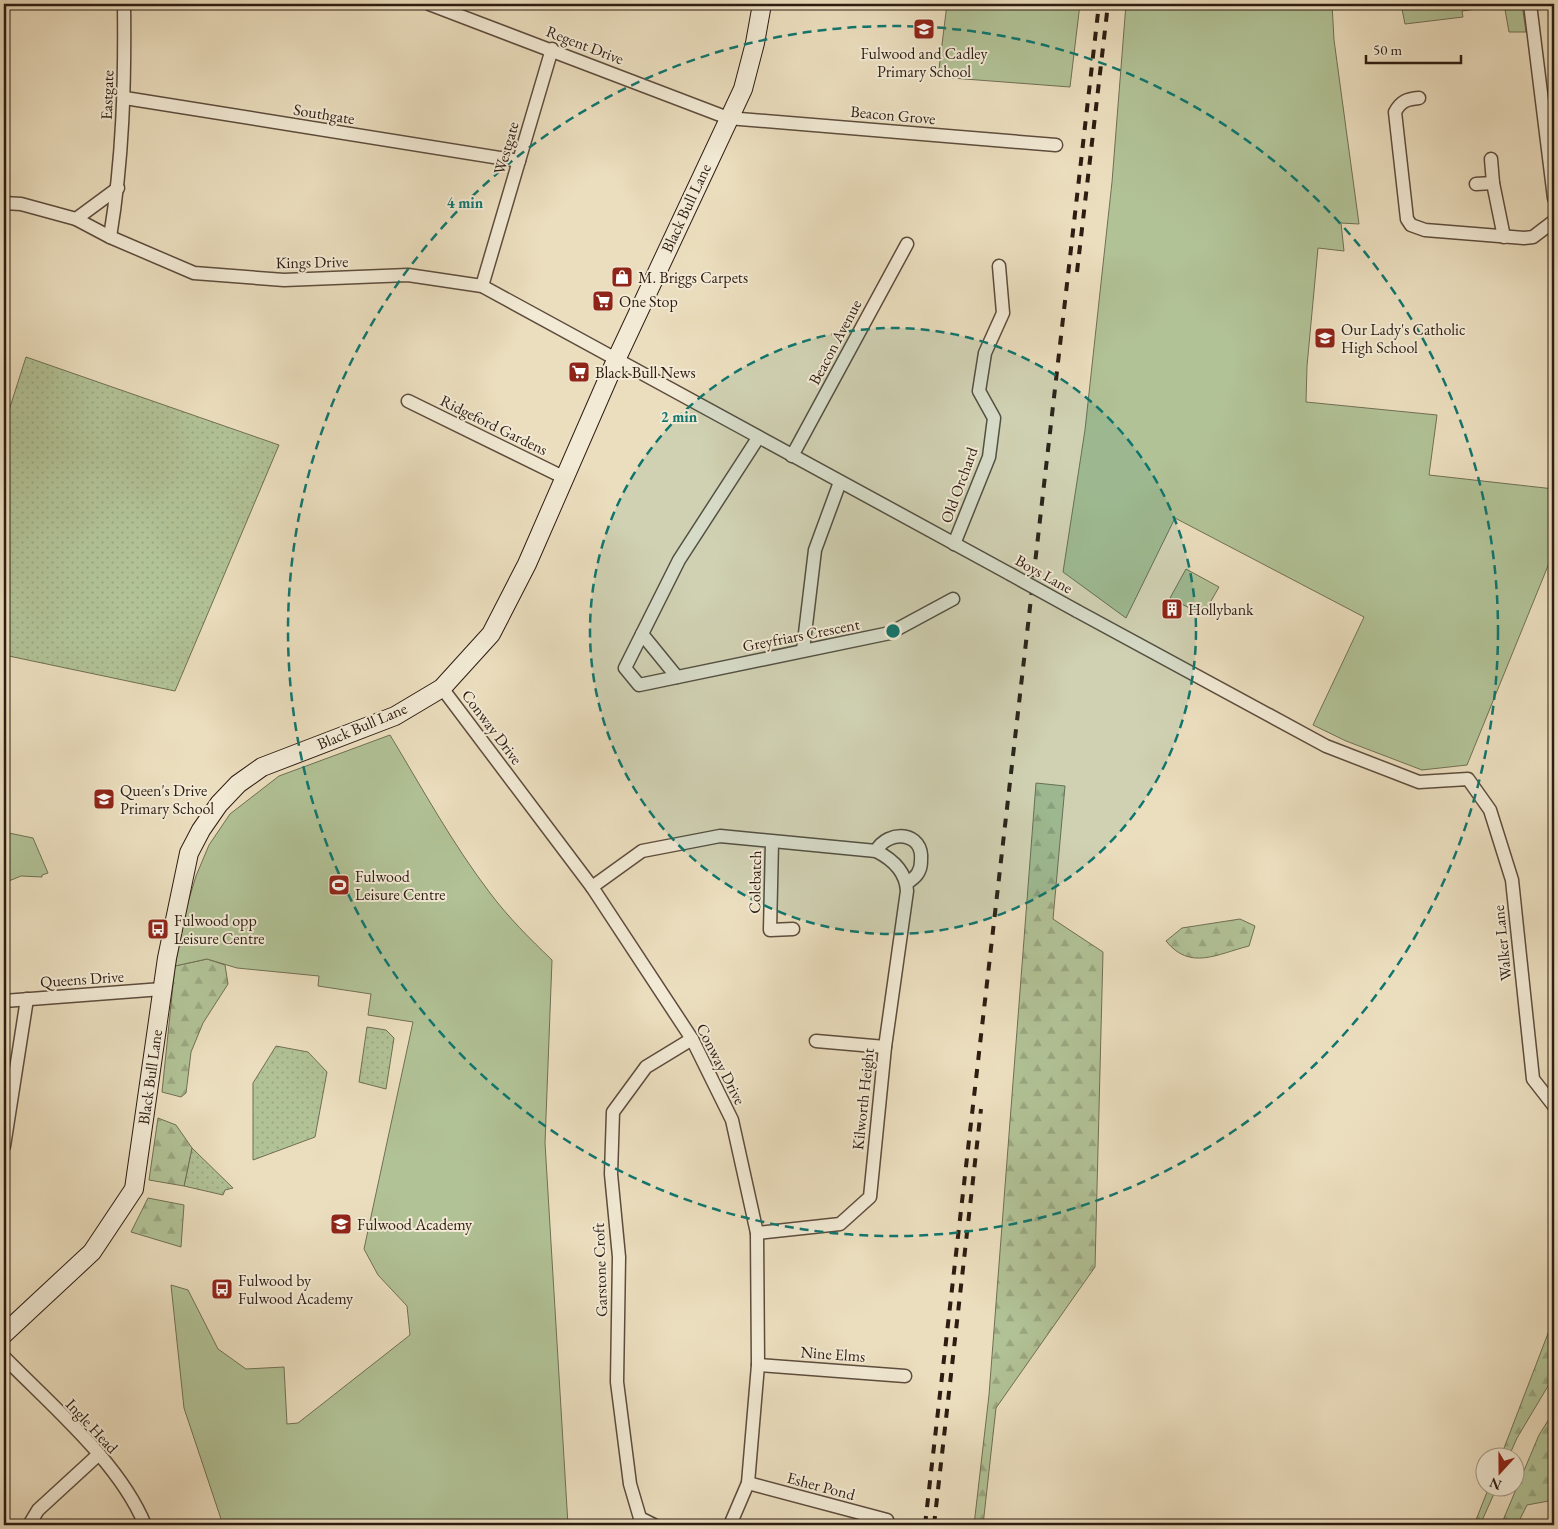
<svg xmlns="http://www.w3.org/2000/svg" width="1558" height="1529" font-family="'EB Garamond',serif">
	<defs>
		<pattern id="grass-dots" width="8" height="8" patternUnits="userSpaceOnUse" patternTransform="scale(1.25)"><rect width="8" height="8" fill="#b1c296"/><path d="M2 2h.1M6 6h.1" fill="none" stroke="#99a680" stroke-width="1.8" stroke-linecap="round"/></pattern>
		<pattern id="forest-firs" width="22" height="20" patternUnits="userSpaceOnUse" patternTransform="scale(1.25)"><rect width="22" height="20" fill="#b1c296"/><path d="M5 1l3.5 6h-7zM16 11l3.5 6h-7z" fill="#99a680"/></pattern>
	</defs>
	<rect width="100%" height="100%" fill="#ebdebe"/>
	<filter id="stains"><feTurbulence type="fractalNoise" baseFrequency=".004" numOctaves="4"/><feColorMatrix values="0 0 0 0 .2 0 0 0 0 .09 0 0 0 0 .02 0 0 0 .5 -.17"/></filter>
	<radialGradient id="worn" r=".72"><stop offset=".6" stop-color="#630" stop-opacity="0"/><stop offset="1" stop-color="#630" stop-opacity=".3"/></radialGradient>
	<g fill="url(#grass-dots)" stroke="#706f54">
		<polygon points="26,357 279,445 175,691 4,655 4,426"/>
		<polygon points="367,1027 386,1030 394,1038 386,1089 359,1082"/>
		<polygon points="276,1046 308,1052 327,1072 315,1137 253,1160 253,1083"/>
		<polygon points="192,1148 233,1188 225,1190 223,1195 184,1186"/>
	</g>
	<g fill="url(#forest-firs)" stroke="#706f54">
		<polygon points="1036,783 1065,786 1053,919 1103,952 1095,1267 996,1408 983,1525 974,1525 989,1395"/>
		<path d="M 1240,919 L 1255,926 L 1249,946 C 1217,954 1190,971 1166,941 L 1182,928 Z"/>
		<polygon points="207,959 225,965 228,984 203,1023 191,1052 186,1093 181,1097 162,1092 175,966"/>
		<polygon points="158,1118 176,1125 192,1148 184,1186 149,1180"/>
		<polygon points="148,1198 184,1205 181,1247 131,1232"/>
		<polygon points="1552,1323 1554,1323 1554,1376 1517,1438 1509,1456 1501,1456"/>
		<polygon points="1554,1411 1554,1500 1527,1505 1517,1525 1501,1525 1539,1435"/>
		<polygon points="1489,1487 1497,1487 1480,1525 1474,1525"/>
	</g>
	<g fill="#b1c296" stroke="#706f54">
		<polygon points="947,4 1080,4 1070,87 938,77"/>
		<polygon points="1126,4 1332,4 1334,40 1359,224 1341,223 1344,251 1318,248 1307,366 1306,402 1437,415 1429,475 1554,489 1554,551 1467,765 1422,770 1346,741 1313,725 1364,617 1175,518 1126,618 1063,572 1085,430 1112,182"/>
		<polygon points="1401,4 1475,4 1476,9 1462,11 1463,17 1405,24"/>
		<polygon points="1504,4 1522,4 1526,32 1509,32"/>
		<polygon points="1186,569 1219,587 1203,615 1170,598"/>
		<path d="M 390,735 C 422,788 452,843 490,893 C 508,917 530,939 552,960 L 545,1143 L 568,1525 L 223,1525 L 184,1408 L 171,1285 L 188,1290 L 218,1349 L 246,1369 L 284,1367 L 287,1424 L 298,1423 L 410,1335 L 407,1306 L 378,1275 L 364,1249 L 413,1022 L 368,1015 L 371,994 L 318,986 L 319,976 L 237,968 L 207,959 L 175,966 L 186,909 L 196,876 L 209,845 L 230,814 L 279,776 Z"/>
		<polygon points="4,832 33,838 48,873 42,875 42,877 21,876 4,883"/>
	</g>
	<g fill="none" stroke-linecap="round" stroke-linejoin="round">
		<g stroke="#5d4c3d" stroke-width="15">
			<g id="street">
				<polyline points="429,4 728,118 1056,145"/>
				<polyline points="1530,4 1554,198"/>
				<polyline points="125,98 519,161"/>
				<path d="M 1419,98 C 1407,99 1401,101 1395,112 L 1407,219 L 1411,225 L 1425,230 L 1524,238 L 1533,237 L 1554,221"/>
				<polyline points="1491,159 1493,183 1504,237"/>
				<polyline points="1476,184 1493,183"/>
				<polyline points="4,203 21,204 76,219 110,237 194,273 284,280 408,275 482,286 1010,574"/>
				<polyline points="76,219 118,188"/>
				<path d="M 110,237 C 123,159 125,82 124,4"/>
				<polyline points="482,286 552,49"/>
				<polyline points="408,401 565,478"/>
				<polyline points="758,438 679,560 625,668 639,685 890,633 953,599"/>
				<polyline points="792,456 907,244"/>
				<polyline points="954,544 989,457 994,418 979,391 985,353 1003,313 999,266"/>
				<polyline points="1077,611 1326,746 1419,782 1468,779 1490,810 1512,880 1533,1079 1554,1106"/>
				<polyline points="642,634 677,677"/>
				<polyline points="803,650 815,550 840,482"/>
				<polyline points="442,688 592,887 692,1039 732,1120 757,1233 758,1365 748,1483 730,1525"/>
				<polyline points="772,842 770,930 793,929"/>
				<path d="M 876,851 C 888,829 924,831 921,861 C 921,872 916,877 907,883"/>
				<path d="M 592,887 L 642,851 L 720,836 L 876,851 C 892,859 906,872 907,891 L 885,1047 L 870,1197 L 840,1224 L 757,1233"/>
				<polyline points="4,1001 162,989"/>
				<polyline points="816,1041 885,1047"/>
				<polyline points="4,1146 27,999"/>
				<path d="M 4,1357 C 51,1405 120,1463 145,1525"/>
				<polyline points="758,1365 905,1376"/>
				<polyline points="748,1483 887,1520"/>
				<polyline points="29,1525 38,1510 99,1454"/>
				<polyline points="654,1525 640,1518 630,1484 617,1382 619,1257 611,1174 613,1112 646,1067 692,1039"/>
			</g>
		</g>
		<g stroke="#2e1c12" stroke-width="20">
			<polyline id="secondary" points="4,1334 92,1252 134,1189 167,958 189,853 201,830 219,804 238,784 262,767 395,716 442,688 491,634 527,564 616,360 743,89 755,43 762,4"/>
		</g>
		<use href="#street" stroke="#f2ead5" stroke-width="12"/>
		<use href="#secondary" stroke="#f2ead5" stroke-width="18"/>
		<g stroke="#2e1c12" stroke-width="4" stroke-dasharray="9 9" stroke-linecap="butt">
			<polyline points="1077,272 1108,4"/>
			<polyline points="925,1525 1099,4"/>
			<polyline points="934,1525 981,1109"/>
		</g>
		<g stroke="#5d4c3d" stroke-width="15" stroke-linecap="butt">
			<polyline id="street-bridge" points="1010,574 1077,611"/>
		</g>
		<use href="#street-bridge" stroke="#f2ead5" stroke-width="12"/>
	</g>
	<circle cx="893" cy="631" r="303" fill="#0f766e" fill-opacity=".12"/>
	<g fill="none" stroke="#0f766e" stroke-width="2.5" stroke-dasharray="9 6">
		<circle cx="893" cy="631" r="303"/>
		<circle cx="893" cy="631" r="605"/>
	</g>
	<defs>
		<g id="school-square" transform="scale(1.125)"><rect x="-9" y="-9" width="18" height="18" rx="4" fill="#8f2418" stroke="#f2ead5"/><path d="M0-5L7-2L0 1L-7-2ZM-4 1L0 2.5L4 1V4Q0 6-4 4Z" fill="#fff"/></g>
		<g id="shop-square" transform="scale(1.125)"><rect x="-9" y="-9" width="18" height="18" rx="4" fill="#8f2418" stroke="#f2ead5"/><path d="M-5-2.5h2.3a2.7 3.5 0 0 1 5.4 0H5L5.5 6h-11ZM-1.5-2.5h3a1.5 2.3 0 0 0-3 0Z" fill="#fff"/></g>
		<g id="supermarket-square" transform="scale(1.125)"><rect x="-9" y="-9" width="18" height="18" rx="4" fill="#8f2418" stroke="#f2ead5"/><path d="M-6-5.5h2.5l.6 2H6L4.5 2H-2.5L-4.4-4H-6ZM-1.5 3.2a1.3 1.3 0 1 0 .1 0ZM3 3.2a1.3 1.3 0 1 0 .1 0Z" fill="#fff"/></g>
		<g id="building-square" transform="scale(1.125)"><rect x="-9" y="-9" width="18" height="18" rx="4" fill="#8f2418" stroke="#f2ead5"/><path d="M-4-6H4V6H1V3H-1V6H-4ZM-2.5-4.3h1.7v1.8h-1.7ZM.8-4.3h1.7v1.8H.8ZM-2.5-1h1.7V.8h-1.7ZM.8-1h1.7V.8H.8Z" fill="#fff"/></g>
		<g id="stadium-square" transform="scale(1.125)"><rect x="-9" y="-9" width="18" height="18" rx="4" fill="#8f2418" stroke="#f2ead5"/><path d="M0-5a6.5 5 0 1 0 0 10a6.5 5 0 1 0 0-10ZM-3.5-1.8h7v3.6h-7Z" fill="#fff"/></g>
		<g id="bus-square" transform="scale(1.125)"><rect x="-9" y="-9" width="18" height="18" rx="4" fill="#8f2418" stroke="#f2ead5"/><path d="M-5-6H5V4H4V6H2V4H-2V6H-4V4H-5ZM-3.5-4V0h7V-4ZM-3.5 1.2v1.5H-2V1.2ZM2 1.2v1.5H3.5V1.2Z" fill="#fff"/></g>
	</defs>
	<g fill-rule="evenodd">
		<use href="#school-square" x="924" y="29"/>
		<use href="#shop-square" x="622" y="277"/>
		<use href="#supermarket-square" x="603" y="301"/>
		<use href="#school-square" x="1325" y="338"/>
		<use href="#supermarket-square" x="579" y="372"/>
		<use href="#building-square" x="1172" y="609"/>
		<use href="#school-square" x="104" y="799"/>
		<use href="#stadium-square" x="339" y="885"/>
		<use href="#bus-square" x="158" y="929"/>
		<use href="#school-square" x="341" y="1224"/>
		<use href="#bus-square" x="222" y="1289"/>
	</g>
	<g text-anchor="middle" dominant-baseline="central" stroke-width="4" stroke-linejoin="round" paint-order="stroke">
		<g font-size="16" fill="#2e1c12" stroke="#f2ead5">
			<text transform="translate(585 45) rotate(21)">Regent Drive</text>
			<text transform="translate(107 95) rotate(-88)">Eastgate</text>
			<text transform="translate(324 114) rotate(9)">Southgate</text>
			<text transform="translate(893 115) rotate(5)">Beacon Grove</text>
			<text transform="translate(506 148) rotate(-74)">Westgate</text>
			<text transform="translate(686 208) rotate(-65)">Black Bull Lane</text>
			<text transform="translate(312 262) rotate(-1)">Kings Drive</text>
			<text transform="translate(835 342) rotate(-62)">Beacon Avenue</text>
			<text transform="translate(494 425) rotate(26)">Ridgeford Gardens</text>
			<text transform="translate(959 485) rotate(-70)">Old Orchard</text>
			<text transform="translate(1044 574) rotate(29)">Boys Lane</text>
			<text transform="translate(801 635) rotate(-11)">Greyfriars Crescent</text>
			<text transform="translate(362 726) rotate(-23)">Black Bull Lane</text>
			<text transform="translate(492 727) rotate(53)">Conway Drive</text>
			<text transform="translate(755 882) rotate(-89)">Colebatch</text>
			<text transform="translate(1502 943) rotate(-96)">Walker Lane</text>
			<text transform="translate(82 979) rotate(-4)">Queens Drive</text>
			<text transform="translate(721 1064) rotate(63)">Conway Drive</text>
			<text transform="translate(150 1077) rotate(-82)">Black Bull Lane</text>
			<text transform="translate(863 1099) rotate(-84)">Kilworth Height</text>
			<text transform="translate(600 1270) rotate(-92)">Garstone Croft</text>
			<text transform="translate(833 1354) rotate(4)">Nine Elms</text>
			<text transform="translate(92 1426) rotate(47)">Ingle Head</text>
			<text transform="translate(821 1486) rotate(15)">Esher Pond</text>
		</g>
		<g font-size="16" fill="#2e1c12" stroke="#f2ead5" text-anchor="start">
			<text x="924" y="53" text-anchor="middle">Fulwood and Cadley<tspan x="924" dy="18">Primary School</tspan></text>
			<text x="638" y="277">M. Briggs Carpets</text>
			<text x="619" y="301">One Stop</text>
			<text x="1341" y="329">Our Lady's Catholic<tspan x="1341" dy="18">High School</tspan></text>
			<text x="595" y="372">Black Bull News</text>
			<text x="1188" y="609">Hollybank</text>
			<text x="120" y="790">Queen's Drive<tspan x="120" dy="18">Primary School</tspan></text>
			<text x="355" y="876">Fulwood<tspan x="355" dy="18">Leisure Centre</tspan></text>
			<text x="174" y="920">Fulwood opp<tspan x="174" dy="18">Leisure Centre</tspan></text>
			<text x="357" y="1224">Fulwood Academy</text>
			<text x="238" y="1280">Fulwood by<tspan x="238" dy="18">Fulwood Academy</tspan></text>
		</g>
	</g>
	<circle cx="893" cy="631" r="8" fill="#0f766e" stroke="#f2ead5" stroke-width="2.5"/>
	<g font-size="15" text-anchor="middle" font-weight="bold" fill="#0f766e" stroke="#f2ead5" stroke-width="4" stroke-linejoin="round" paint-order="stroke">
		<text x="465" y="208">4 min</text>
		<text x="679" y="422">2 min</text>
	</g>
	<rect width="1558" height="1529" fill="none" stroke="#ebdebe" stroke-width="20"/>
	<rect x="5" y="5" width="1548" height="1519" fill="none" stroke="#2e1c12" stroke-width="2.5"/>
	<rect x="10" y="10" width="1538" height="1509" fill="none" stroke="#2e1c12"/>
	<g transform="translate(1500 1472) rotate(201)"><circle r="24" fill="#f2ead5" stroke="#a49887"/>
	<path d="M0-4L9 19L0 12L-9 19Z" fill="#8f2418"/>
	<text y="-8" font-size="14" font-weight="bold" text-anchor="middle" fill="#2e1c12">N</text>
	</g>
	<path d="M1366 55v8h95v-8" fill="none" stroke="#2e1c12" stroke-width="2.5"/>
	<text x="1373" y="55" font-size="15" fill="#2e1c12" stroke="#f2ead5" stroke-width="4" paint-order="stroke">50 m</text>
	<rect width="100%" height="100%" filter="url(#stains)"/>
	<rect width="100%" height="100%" fill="url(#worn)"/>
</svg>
